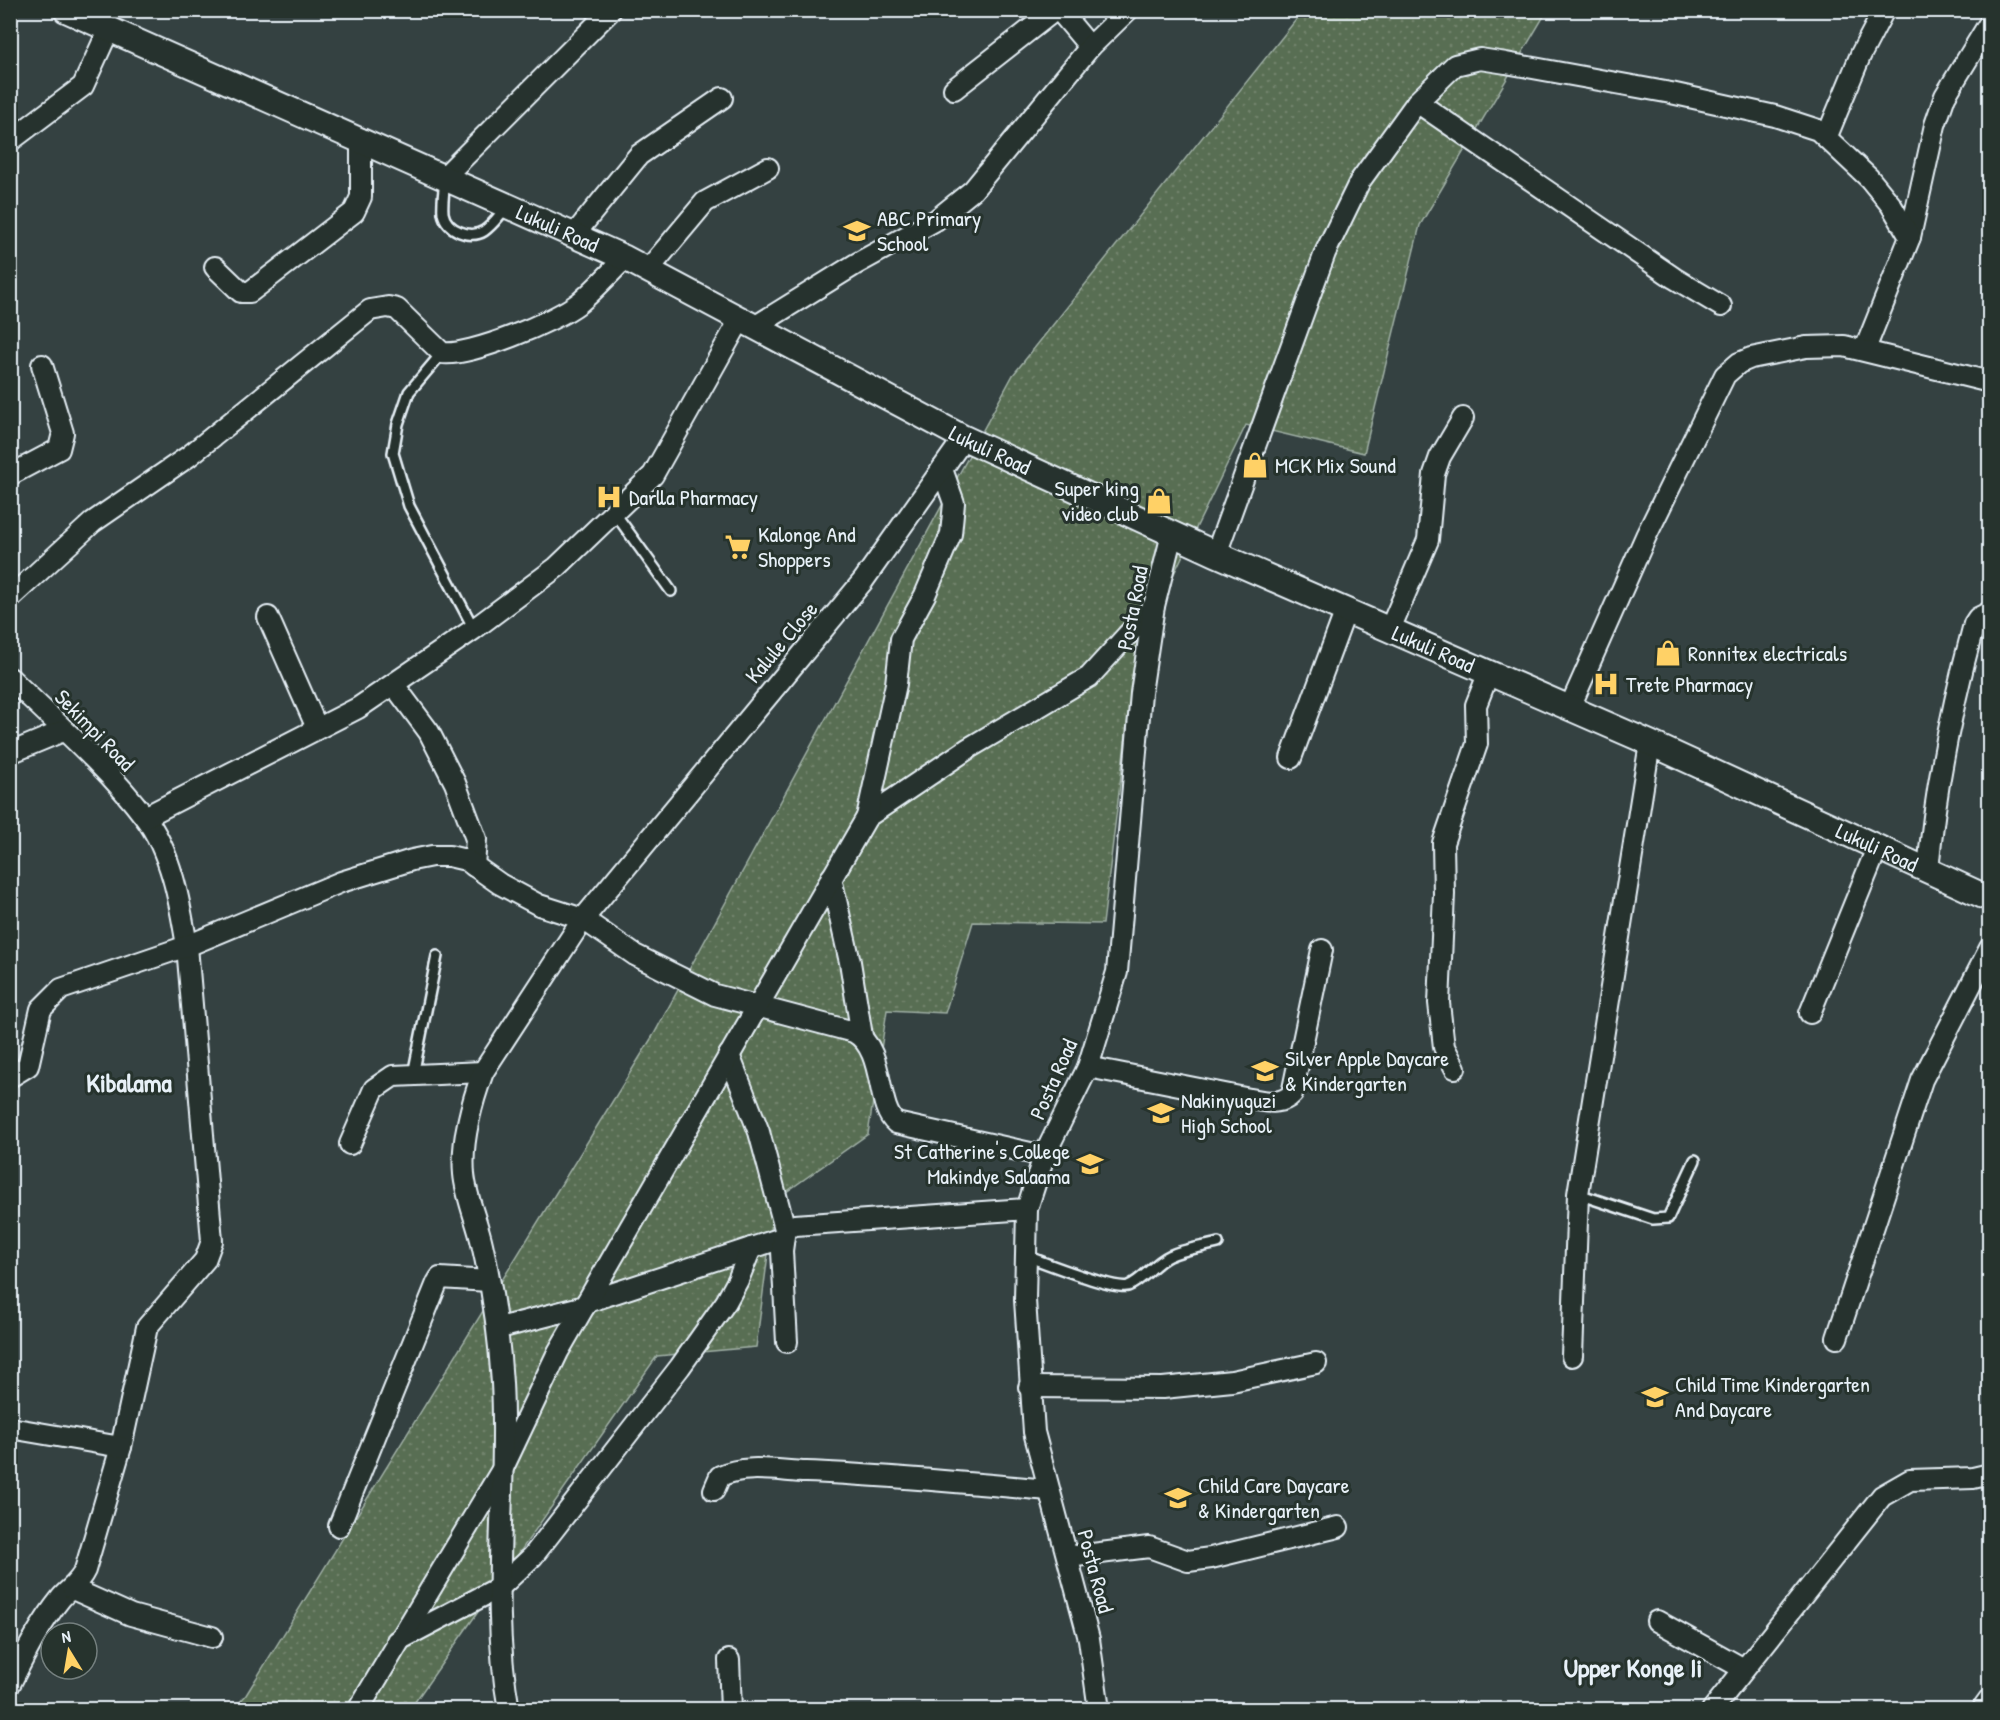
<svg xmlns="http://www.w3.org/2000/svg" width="2000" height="1720" font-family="'Patrick Hand',sans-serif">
	<defs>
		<pattern id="grass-dots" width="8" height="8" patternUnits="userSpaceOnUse" patternTransform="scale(1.5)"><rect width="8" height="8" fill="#596e53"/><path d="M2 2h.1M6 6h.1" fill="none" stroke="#71836c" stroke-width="1.8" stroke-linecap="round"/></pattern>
	</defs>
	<rect width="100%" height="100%" fill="#344141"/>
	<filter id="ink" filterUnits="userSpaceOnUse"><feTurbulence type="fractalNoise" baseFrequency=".0167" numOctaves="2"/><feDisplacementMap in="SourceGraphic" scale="12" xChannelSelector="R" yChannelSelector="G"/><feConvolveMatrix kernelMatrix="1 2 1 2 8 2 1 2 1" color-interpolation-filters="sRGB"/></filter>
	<g filter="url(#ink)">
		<polygon fill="url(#grass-dots)" stroke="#a0b0a6" stroke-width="1.5" points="1303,11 1547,11 1420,225 1364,453 1246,425 1136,652 1103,924 973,922 945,1013 887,1010 868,1134 775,1200 756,1347 657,1356 410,1709 233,1710 246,1695 654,1034 1013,375"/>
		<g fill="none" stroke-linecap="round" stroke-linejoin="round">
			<g stroke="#e8f1f8" stroke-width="14">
				<g id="service">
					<path d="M 445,180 C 444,190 442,203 443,213 C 446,230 470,240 484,231 C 493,225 500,214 507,207"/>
					<polyline points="442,353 409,392 398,424 393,453 409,506 474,629"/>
					<polyline points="614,512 671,591"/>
					<polyline points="413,1075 437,956"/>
					<polyline points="1578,1194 1653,1219 1668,1218 1695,1160"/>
					<path d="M 1026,1256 C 1044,1262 1112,1290 1128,1286 C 1142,1281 1154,1263 1169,1256 C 1183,1249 1203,1247 1218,1243"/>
				</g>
			</g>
			<g stroke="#e8f1f8" stroke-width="24">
				<g id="minor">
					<polyline points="1059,10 1090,47"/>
					<polyline points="954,89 1055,10"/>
					<polyline points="1417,102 1674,278 1721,306"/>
					<polyline points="1827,136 1861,54 1884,10"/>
					<polyline points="10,141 83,86 109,29"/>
					<polyline points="445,176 611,10"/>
					<polyline points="574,235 639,155 722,98"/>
					<polyline points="1910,237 1935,125 1945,96 1990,22"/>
					<polyline points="215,267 241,292 250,292 354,212 361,197 361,139"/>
					<polyline points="648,270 705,202 768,168"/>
					<polyline points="756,326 856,264 936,220 973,190 1090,47 1128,10"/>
					<polyline points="10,475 59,449 63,433 42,365"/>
					<polyline points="1216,554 1325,253 1360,181 1417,102 1455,65 1480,59 1506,63 1671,93 1775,116 1818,130 1869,178 1891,205 1910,237 1865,349"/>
					<path d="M 10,598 L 93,522 L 189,456 L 370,310 L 388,307 L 397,309 L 442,353 C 469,357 556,321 579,303 C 595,290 610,273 625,258"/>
					<polyline points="268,617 317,728"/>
					<polyline points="1390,629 1428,540 1434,474 1440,457 1463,418"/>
					<path d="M 10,678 C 53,720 109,769 144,816 C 171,851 180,903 187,946 L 212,1241 L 205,1260 L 147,1327 L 121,1447 L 85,1570 C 79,1583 70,1588 61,1598 C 40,1624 25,1654 10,1684"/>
					<polyline points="394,685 429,732 455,783 476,839 474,866"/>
					<polyline points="1570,707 1646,536 1725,375 1739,363 1751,358 1806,347 1844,346 1990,382"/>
					<polyline points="10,753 63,731"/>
					<polyline points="1291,758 1346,610"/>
					<polyline points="145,817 358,708 474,629 557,567 653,475 741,318"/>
					<polyline points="867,817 969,748 1089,677 1154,606"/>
					<path d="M 1928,871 C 1935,787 1952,706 1974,624 L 1978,618 L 1990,612"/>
					<polyline points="831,878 850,962 862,1036"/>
					<polyline points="1810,1013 1877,848"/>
					<polyline points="729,1055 759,1132 785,1229"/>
					<path d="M 1088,1067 L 1250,1099 C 1265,1101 1281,1106 1292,1094 L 1322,950"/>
					<polyline points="1455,1068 1444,1047 1439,1003 1444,894 1443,843 1477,744 1476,705 1489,672"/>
					<path d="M 10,1077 L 28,1066 L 41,1009 L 61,989 L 187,946 L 341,882 L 412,860 L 432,856 L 449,856 L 466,860 L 500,884 L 539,905 L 583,919 L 635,955 L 715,995 L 854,1032 C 886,1050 875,1106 896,1123 L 1044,1156"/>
					<polyline points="350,1144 374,1089 393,1076 483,1072"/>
					<polyline points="587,1302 782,1238"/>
					<polyline points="499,1328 585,1306"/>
					<polyline points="1837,1338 1922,1080 1990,948"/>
					<polyline points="787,1342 782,1251 785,1229 795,1225 1027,1209"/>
					<polyline points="1572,1356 1578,1194 1650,743"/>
					<polyline points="1029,1387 1163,1388 1232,1381 1316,1363"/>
					<polyline points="10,1428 121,1447"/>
					<path d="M 714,1490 L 720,1476 C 745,1464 779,1471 806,1472 C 887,1475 967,1483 1048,1490"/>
					<polyline points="339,1526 437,1283 440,1278 489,1281"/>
					<polyline points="1068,1557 1149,1547 1188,1561 1211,1558 1338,1527"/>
					<polyline points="73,1589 131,1615 212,1637"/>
					<polyline points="1657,1621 1744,1669"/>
					<polyline points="397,1641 500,1587 533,1556 680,1367 726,1302 738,1280 751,1248"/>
					<polyline points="729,1660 731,1710"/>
					<polyline points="358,1710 503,1468 558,1352 867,817 896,684 901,639 925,595 951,534 954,503 942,469"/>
					<path d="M 509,1710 C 489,1602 508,1492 502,1383 C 499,1336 493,1291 482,1244 C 477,1221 466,1197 464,1174 C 461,1141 472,1102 483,1072 L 583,919 L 863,581 L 964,438"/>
					<polyline points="1099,1710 1089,1639 1034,1432 1025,1300 1027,1209 1044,1156 1088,1067 1117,972 1141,693 1154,606 1172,534"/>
					<polyline points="1712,1710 1882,1496 1910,1480 1973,1478 1990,1474"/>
					<polyline points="1982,1710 1990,1699"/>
				</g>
			</g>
			<g stroke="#e8f1f8" stroke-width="28">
				<g id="tertiary">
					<path id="s1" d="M 66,10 L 625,258 L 964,438 L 1216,554 L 1650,743 L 1990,899"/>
				</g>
			</g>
			<use href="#service" stroke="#26332d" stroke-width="9"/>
			<use href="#minor" stroke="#26332d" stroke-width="20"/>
			<use href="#tertiary" stroke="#26332d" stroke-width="24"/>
		</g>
	</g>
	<defs>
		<g id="school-bare" transform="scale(2.07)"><path d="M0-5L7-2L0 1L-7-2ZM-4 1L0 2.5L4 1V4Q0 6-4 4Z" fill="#ffd166" stroke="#26332d" stroke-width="2.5" paint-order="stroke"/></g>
		<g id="shop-bare" transform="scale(2.07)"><path d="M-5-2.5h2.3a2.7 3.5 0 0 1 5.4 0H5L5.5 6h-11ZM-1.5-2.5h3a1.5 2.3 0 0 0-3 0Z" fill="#ffd166" stroke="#26332d" stroke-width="2.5" paint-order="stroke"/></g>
		<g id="hospital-bare" transform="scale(2.07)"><path d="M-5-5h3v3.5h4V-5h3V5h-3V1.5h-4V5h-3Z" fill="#ffd166" stroke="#26332d" stroke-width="2.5" paint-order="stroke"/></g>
		<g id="supermarket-bare" transform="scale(2.07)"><path d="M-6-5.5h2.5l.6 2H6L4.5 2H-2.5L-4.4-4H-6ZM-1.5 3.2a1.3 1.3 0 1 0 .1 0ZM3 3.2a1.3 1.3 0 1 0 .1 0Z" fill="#ffd166" stroke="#26332d" stroke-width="2.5" paint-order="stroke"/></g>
	</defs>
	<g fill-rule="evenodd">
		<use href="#school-bare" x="857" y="231"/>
		<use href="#shop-bare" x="1255" y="465"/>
		<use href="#hospital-bare" x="609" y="497"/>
		<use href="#shop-bare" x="1159" y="501"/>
		<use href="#supermarket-bare" x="738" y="547"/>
		<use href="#shop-bare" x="1668" y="653"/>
		<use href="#hospital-bare" x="1606" y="684"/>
		<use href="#school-bare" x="1265" y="1071"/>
		<use href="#school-bare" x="1161" y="1113"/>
		<use href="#school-bare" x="1090" y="1164"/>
		<use href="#school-bare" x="1655" y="1397"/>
		<use href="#school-bare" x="1178" y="1498"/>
	</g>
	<g text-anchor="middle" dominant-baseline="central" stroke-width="6" stroke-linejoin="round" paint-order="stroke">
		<g font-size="22" fill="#e8f1f8" stroke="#26332d" text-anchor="start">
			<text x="877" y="218">ABC Primary<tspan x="877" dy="25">School</tspan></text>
			<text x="1275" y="465">MCK Mix Sound</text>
			<text x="1139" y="488" text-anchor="end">Super king<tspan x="1139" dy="25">video club</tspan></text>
			<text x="629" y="497">Darlla Pharmacy</text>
			<text x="758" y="534">Kalonge And<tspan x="758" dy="25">Shoppers</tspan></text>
			<text x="1688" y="653">Ronnitex electricals</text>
			<text x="1626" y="684">Trete Pharmacy</text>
			<text x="1285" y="1058">Silver Apple Daycare<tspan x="1285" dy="25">&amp; Kindergarten</tspan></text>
			<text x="1181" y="1100">Nakinyuguzi<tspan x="1181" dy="25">High School</tspan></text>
			<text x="1070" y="1151" text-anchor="end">St Catherine's College<tspan x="1070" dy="25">Makindye Salaama</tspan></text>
			<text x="1675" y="1384">Child Time Kindergarten<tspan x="1675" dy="25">And Daycare</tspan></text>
			<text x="1198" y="1485">Child Care Daycare<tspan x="1198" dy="25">&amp; Kindergarten</tspan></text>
		</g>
		<g font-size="22" fill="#e8f1f8" stroke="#26332d">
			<text stroke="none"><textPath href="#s1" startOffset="538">Lukuli Road</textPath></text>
			<text stroke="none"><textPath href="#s1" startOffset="1024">Lukuli Road</textPath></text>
			<text transform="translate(1132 608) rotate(-79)">Posta Road</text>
			<text transform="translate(781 642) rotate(-50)">Kalule Close</text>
			<text stroke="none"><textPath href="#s1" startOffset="1510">Lukuli Road</textPath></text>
			<text transform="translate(95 730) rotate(46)">Sekimpi Road</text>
			<text stroke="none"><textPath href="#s1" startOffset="1996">Lukuli Road</textPath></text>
			<text transform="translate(1053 1079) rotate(-66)">Posta Road</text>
			<text transform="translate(1096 1571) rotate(75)">Posta Road</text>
		</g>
		<g font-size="26" font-weight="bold" fill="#e8f1f8" stroke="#26332d">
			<text x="129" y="1082">Kibalama</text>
			<text x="1633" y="1667">Upper Konge Ii</text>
		</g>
	</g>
	<rect width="2000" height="1720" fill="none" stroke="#26332d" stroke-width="36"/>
	<rect x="18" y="18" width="1964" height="1684" fill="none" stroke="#e8f1f8" stroke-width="2" filter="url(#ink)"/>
	<g transform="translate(69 1651) rotate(349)"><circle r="28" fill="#26332d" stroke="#747f7e" stroke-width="1.5"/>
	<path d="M0-4.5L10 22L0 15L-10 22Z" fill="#ffd166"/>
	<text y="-9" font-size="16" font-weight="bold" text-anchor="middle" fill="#e8f1f8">N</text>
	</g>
</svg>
